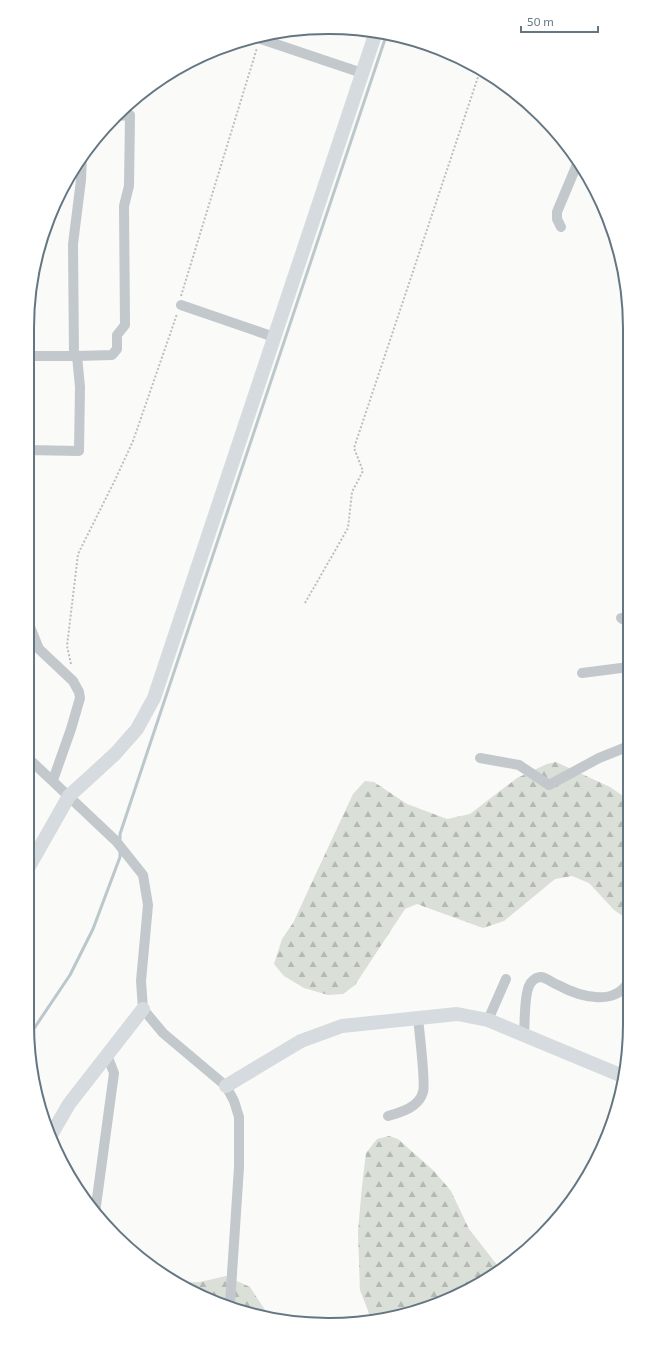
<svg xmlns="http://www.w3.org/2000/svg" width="657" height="1352" font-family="'Exo 2',sans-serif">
	<defs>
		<pattern id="forest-firs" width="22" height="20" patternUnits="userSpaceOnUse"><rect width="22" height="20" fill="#dadfd7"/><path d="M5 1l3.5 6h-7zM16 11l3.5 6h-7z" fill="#b4b9b4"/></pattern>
	</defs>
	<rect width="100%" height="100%" fill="#fafaf8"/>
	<g fill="url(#forest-firs)">
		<polygon points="556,762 610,787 629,800 630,921 614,910 589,883 572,876 555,879 504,921 483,928 417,904 405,909 355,985 343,994 328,995 304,988 284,976 274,964 282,939 293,923 353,794 365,781 374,782 407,804 447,819 470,814 517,778 547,764"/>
		<polygon points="389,1136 398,1139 434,1171 451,1191 469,1229 501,1270 462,1294 372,1321 360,1290 358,1232 362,1186 366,1153 377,1139"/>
		<polygon points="226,1276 250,1287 265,1310 265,1317 176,1283 200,1282"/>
	</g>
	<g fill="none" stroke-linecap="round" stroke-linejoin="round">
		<g stroke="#bbc7cb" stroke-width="3">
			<polyline points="120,841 120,834 387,33"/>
			<polyline points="29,1036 70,975 93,929 120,857 120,851"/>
		</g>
		<g stroke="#bbbfc2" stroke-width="2" stroke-dasharray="2 2" stroke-linecap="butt">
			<polyline points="181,296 257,48"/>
			<polyline points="305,603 348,528 352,492 363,471 354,448 480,71"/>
			<polyline points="71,664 67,646 78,554 116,478 133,441 177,314"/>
		</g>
		<g stroke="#c3c8cc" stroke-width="10">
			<polyline points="255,37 362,73"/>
			<polyline points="561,227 557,219 557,212 578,162"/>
			<polyline points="181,305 274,337"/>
			<polyline points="74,356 73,244 81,180 82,156"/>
			<polyline points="77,356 112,355 117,349 117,335 125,325 124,206 129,186 130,115 115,116"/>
			<polyline points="27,450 29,356"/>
			<polyline points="27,453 27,450 79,451 80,387 77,356 27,356"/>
			<polyline points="621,618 629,623"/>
			<polyline points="27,619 39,649 73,681 79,692 80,698 71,729 53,780"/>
			<polyline points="582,673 629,667"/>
			<polyline points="27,757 116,841 143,875 148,905 141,981 143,1009 163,1033 226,1086 234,1101 239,1117 239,1167 230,1304"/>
			<polyline points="480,758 519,765 549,785 599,758 629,746"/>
			<polyline points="488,1020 506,979"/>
			<path d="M 524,1035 C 525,1022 524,997 529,986 C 531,981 536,977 541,977 C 548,978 552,983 558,985 C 580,997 618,1008 630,978"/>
			<path d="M 388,1116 C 402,1112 419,1107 423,1092 C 426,1083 419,1031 418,1017"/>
			<polyline points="95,1213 114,1073 107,1055"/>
		</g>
		<g stroke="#d6dbdf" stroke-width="14">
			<polyline points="27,870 69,796 115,754 137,729 154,698 376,32"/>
			<polyline points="226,1086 301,1041 342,1026 457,1014 488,1020 625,1077"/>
			<polyline points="51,1135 69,1104 143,1009"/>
		</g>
	</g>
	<path d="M0 0H657V1352H0ZM328 34H329A294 294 0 0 1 623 328V1024A294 294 0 0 1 329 1318H328A294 294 0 0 1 34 1024V328A294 294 0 0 1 328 34Z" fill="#fff" fill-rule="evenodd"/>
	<path fill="none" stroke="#657683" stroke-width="2" d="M328 34H329A294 294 0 0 1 623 328V1024A294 294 0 0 1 329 1318H328A294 294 0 0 1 34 1024V328A294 294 0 0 1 328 34Z"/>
	<path d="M521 26v6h77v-6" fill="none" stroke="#657683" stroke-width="2"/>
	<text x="527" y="26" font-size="12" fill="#657683" stroke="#ffffff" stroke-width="3" paint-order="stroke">50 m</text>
</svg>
